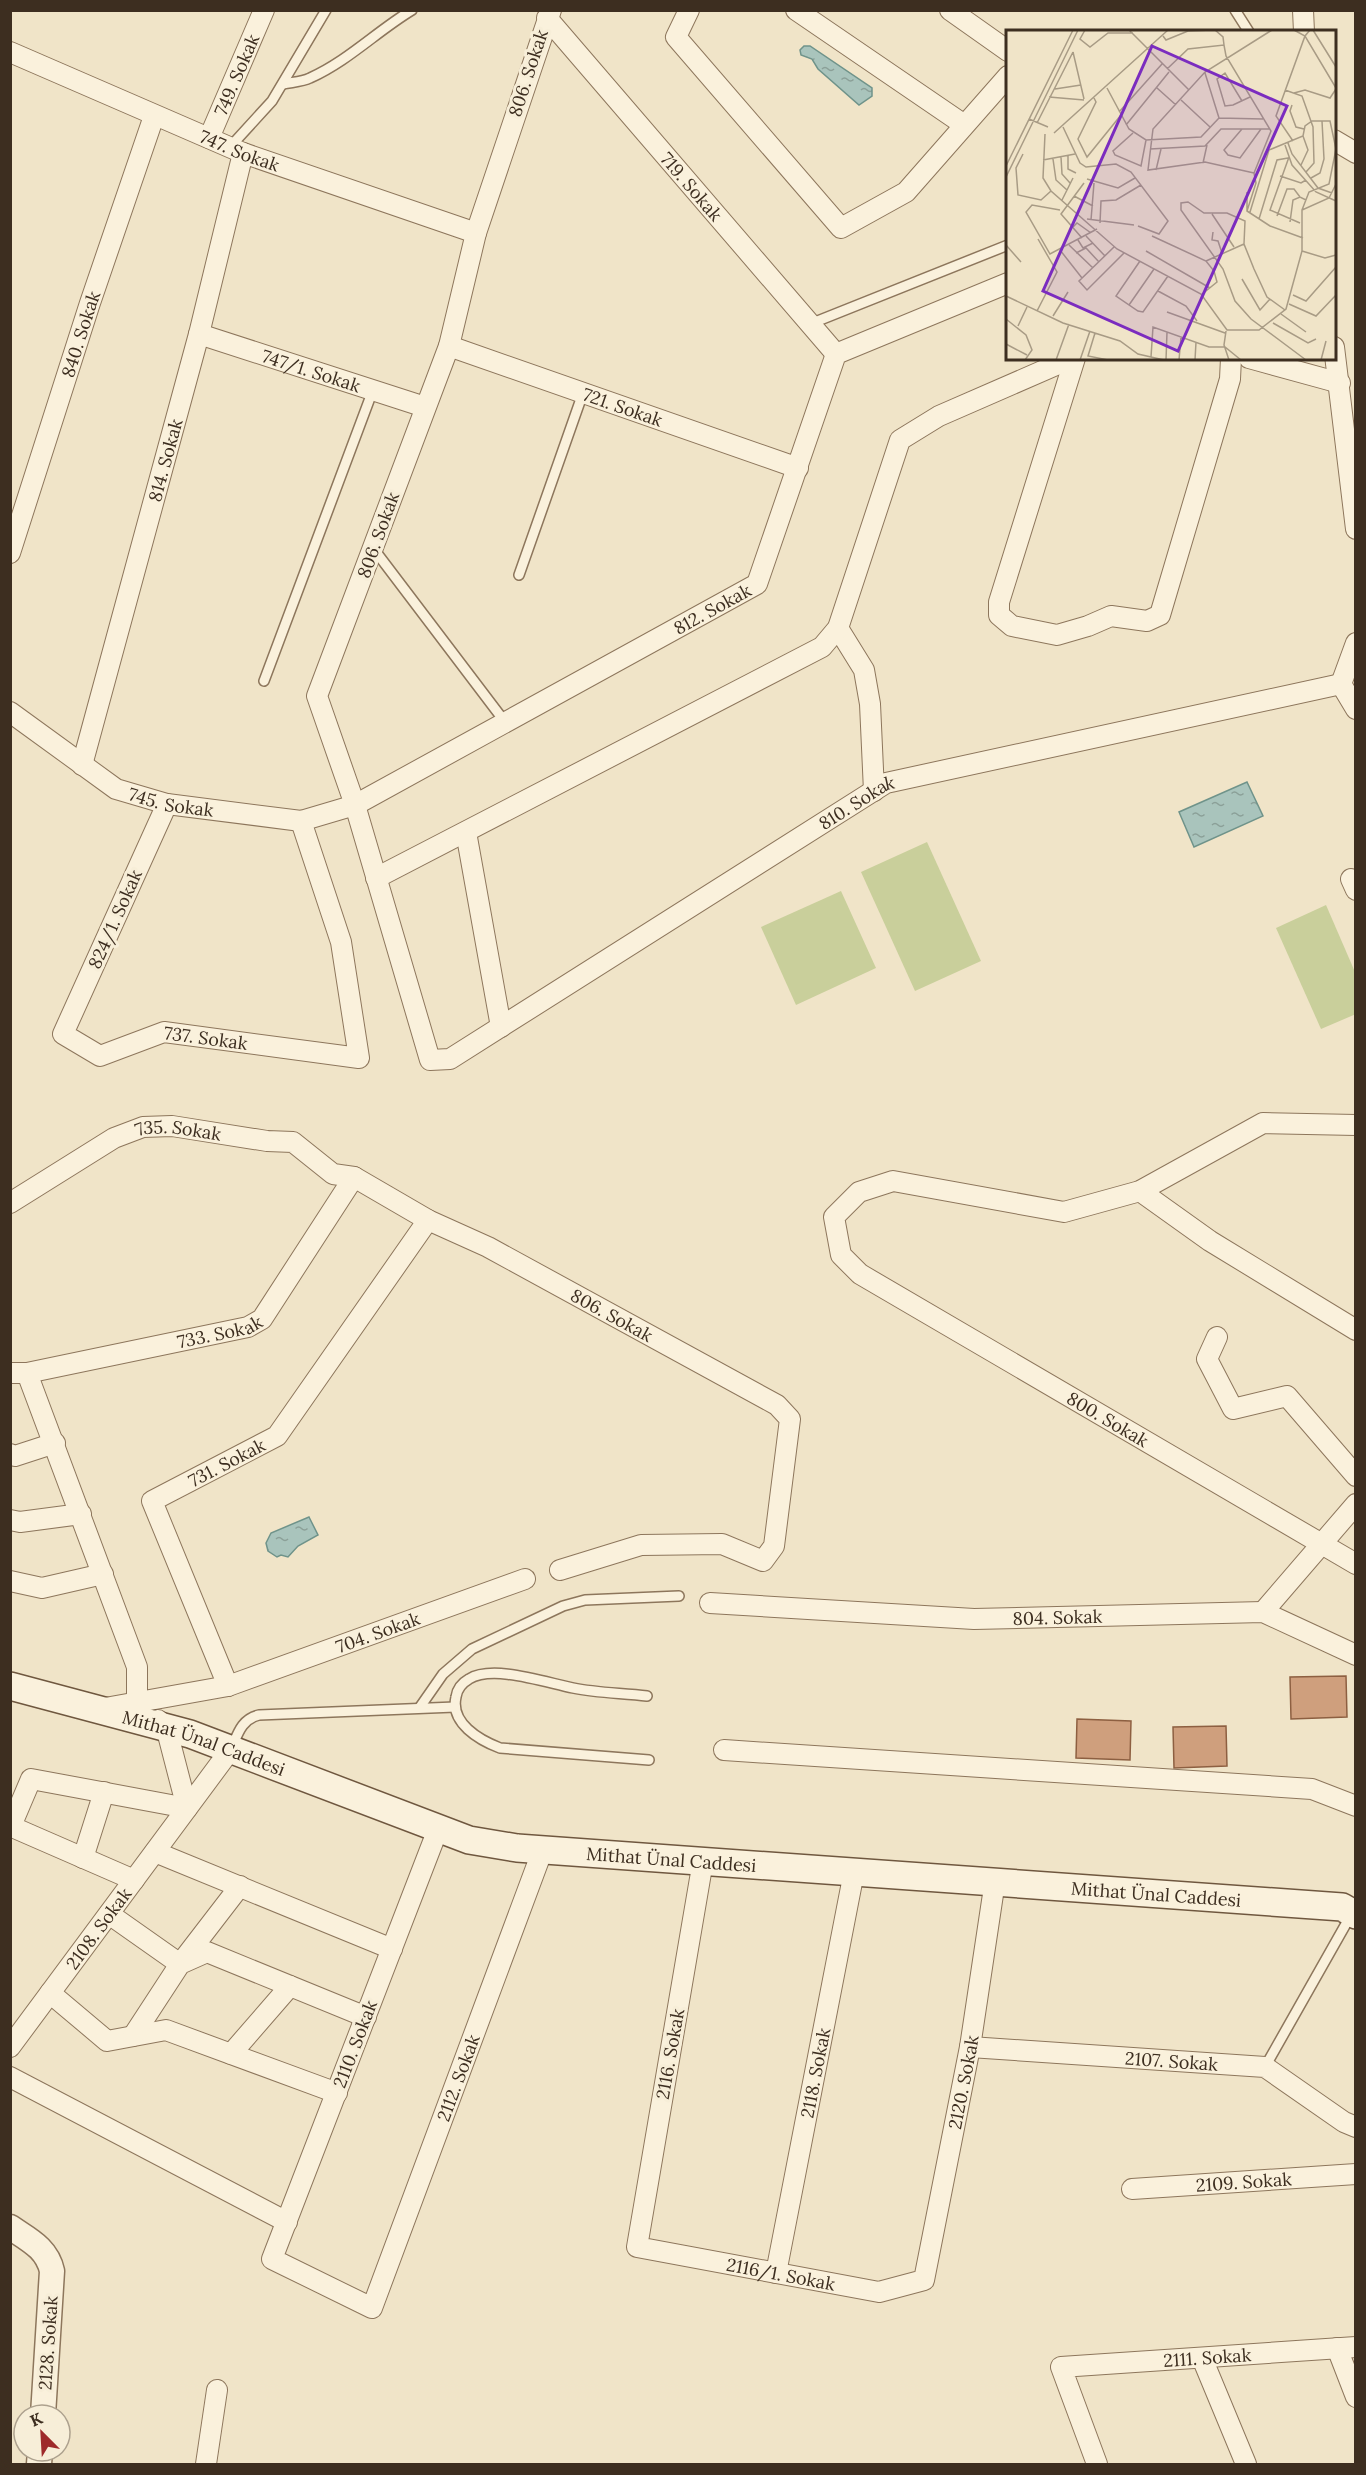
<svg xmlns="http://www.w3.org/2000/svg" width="1366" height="2475" font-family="Lora,serif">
	<defs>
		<pattern id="water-ripples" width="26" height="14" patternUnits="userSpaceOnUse" patternTransform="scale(1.5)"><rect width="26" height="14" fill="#a9c4bc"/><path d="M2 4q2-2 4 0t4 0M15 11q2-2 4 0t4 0" fill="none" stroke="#8ba098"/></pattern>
	</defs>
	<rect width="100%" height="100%" fill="#f0e4c8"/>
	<g fill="#c9cf9b">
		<polygon points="927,842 981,961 915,991 861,872"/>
		<polygon points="841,891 876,968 796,1005 761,927"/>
		<polygon points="1326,905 1355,972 1356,1014 1321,1029 1276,928"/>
	</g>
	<g fill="url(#water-ripples)" stroke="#6f938a" stroke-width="1.5">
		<polygon points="804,46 810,46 872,88 872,96 859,105 818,69 812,59 801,55 800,50"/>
		<polygon points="1247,782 1263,816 1194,847 1179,812"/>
		<polygon points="309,1517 318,1535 298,1546 288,1557 281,1555 277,1557 268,1551 266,1543 271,1533"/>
	</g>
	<g fill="#cf9f7d" stroke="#8d5f41" stroke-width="1.5">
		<polygon points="1346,1676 1347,1717 1291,1719 1290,1677"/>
		<polygon points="1077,1719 1131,1721 1130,1760 1076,1758"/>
		<polygon points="1226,1726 1227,1766 1174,1768 1173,1727"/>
	</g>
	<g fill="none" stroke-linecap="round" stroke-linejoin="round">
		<g stroke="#8d765c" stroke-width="12">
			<g id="service">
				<polyline points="1235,10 1249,32"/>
				<path d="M 283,84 C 292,82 302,82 310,78 C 348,61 377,31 412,10"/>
				<polyline points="230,147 272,101 326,10"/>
				<polyline points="810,324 1008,245"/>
				<polyline points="373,548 505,722"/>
				<polyline points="519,575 583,393"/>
				<polyline points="264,681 373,390"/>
				<path d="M 647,1696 C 623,1693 597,1693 573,1688 C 547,1683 493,1664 469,1679 C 462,1683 457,1689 456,1697 C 450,1723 479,1740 500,1748 L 649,1760"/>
				<polyline points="420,1707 443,1674 472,1649 563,1606 585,1600 679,1596"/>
				<path d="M 232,1747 C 238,1733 242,1719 259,1715 L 455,1707"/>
				<polyline points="1265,2067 1351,1915"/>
			</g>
		</g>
		<g stroke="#8d765c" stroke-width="22">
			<g id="minor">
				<path id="s1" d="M 551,10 L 476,233 L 449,346 L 317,696 L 355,805 L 430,1060 L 450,1059 L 886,783 L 1341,684"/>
				<polyline points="689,10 676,37 841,228 906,192 1008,76"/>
				<polyline points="796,10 963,124"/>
				<polyline points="950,10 1008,51"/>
				<polyline points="1303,10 1304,32"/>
				<path id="s2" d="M 547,18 L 836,354"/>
				<path id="s3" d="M 10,52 L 243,153 L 476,233"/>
				<path id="s4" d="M 209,138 L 264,10"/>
				<polyline points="1334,140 1356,153"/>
				<path id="s5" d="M 199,334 L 425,407"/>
				<path id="s6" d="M 449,346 L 798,468"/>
				<polyline points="1334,347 1356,529"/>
				<polyline points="1075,358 999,602 999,615 1012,626 1057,635 1088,626 1111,616 1147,621 1160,615 1230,379 1231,358"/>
				<polyline points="1249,358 1340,383"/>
				<path id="s7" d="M 10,553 L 90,303 L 154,116"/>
				<polyline points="838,628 864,670 870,704 874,791"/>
				<polyline points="1356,643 1341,684 1356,709"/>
				<path id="s8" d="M 10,712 L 116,789 L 167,804 L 301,821 L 355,805 L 757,584 L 836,354 L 1008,283"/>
				<path id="s9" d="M 82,765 L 199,334 L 243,153"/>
				<path id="s10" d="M 167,804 L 63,1034 L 100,1056 L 164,1032 L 359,1058 L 341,942 L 301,821"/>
				<polyline points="466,832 501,1027"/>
				<polyline points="376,878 822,647 838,628 900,440 939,416 1072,358"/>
				<polyline points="1351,879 1356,890"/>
				<path id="s11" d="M 1356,1125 L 1263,1123 L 1140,1191 L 1064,1212 L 893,1181 L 859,1192 L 834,1217 L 841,1255 L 860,1274 L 1356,1564"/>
				<polyline points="1140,1191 1210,1241 1356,1330"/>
				<path id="s12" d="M 10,1203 L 114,1138 L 143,1127 L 172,1126 L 267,1141 L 293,1142 L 333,1174 L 354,1177 L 428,1220 L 488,1247 L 777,1405 L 790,1419 L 774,1546 L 763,1561 L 722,1544 L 641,1545 L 560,1570"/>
				<polyline points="1217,1337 1207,1359 1233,1409 1287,1396 1356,1476"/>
				<path id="s13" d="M 10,1373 L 27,1373 L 248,1327 L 262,1319 L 354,1177"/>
				<polyline points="27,1373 137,1667 137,1702"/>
				<polyline points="10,1454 15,1456 55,1443"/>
				<polyline points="10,1520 20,1522 81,1514"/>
				<polyline points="10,1581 42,1588 103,1574"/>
				<path id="s14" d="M 710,1603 L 974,1619 L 1263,1612 L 1356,1655"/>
				<polyline points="1263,1612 1356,1504"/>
				<path id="s15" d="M 228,1686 L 152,1501 L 277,1436 L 428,1220"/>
				<path id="s16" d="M 105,1708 L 228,1686 L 525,1579"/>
				<polyline points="158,1720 166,1727 187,1808"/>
				<polyline points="724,1750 1312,1789 1356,1806"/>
				<polyline points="10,1826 134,1880"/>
				<polyline points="11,1826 31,1779 187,1808"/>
				<path id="s17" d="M 438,1829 L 272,2259 L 372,2308 L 543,1849"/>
				<polyline points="155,1852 392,1949"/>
				<polyline points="83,1858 104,1792"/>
				<path id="s18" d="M 703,1861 L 637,2247 L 879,2292 L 924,2280 L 970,2047 L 995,1881"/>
				<polyline points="109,1914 180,1964 240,1886"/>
				<polyline points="50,1993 107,2041 166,2030 337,2093"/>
				<polyline points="133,2036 180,1964 207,1952 366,2017"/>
				<path id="s19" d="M 10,2047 L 231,1749"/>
				<path id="s20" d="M 970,2047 L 1265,2067 L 1344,2122 L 1356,2127"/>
				<polyline points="231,2054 290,1986"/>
				<polyline points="10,2077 287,2222"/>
				<path id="s21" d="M 1132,2189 L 1356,2174"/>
				<path id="s22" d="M 776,2273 L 854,1872"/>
				<polyline points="1337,2348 1356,2397"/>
				<polyline points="1202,2358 1246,2464"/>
				<polyline points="206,2464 217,2390"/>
				<path id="s23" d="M 1097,2464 L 1061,2367 L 1356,2347"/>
			</g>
		</g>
		<g stroke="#8d765c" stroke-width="27">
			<g id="tertiary">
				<path d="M 10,2227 C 29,2240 47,2248 52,2271 L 43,2415"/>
				<polyline points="39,2464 40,2451"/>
			</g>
		</g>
		<g stroke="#6f573f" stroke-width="30">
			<g id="secondary">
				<path id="s24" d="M 10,1686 L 190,1734 L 469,1840 L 517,1848 L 1342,1907 L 1356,1915"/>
			</g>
		</g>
		<use href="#service" stroke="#faf1dc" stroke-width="9"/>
		<use href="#minor" stroke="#faf1dc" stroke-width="20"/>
		<use href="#tertiary" stroke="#faf1dc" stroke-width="24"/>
		<use href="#secondary" stroke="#faf1dc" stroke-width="27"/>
	</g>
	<g text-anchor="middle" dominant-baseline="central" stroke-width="6" stroke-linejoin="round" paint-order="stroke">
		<g font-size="18" fill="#3d2e20" stroke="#f7eed8">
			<text transform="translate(528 73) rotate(-72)">806. Sokak</text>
			<text stroke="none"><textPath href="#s4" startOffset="69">749. Sokak</textPath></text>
			<text stroke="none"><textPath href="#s3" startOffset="250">747. Sokak</textPath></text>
			<text stroke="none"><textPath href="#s2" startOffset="222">719. Sokak</textPath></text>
			<text stroke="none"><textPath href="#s7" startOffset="230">840. Sokak</textPath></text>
			<text stroke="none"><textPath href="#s5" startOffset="118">747/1. Sokak</textPath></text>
			<text stroke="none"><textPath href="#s6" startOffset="184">721. Sokak</textPath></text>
			<text stroke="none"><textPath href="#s9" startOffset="316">814. Sokak</textPath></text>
			<text transform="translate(378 535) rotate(-70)">806. Sokak</text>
			<text stroke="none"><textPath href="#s8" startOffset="783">812. Sokak</textPath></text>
			<text stroke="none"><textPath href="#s8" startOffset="188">745. Sokak</textPath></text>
			<text stroke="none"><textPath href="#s1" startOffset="1608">810. Sokak</textPath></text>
			<text transform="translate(115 919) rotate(-66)">824/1. Sokak</text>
			<text stroke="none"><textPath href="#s10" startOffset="406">737. Sokak</textPath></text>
			<text stroke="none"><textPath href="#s12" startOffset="189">735. Sokak</textPath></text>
			<text stroke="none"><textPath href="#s12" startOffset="670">806. Sokak</textPath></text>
			<text stroke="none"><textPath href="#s13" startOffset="214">733. Sokak</textPath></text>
			<text stroke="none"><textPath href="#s11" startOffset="910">800. Sokak</textPath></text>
			<text stroke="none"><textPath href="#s15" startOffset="284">731. Sokak</textPath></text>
			<text stroke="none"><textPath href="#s14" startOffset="348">804. Sokak</textPath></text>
			<text stroke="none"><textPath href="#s16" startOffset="284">704. Sokak</textPath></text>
			<text stroke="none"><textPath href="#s24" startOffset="202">Mithat Ünal Caddesi</textPath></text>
			<text stroke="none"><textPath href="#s24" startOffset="688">Mithat Ünal Caddesi</textPath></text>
			<text stroke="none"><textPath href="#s24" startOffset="1174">Mithat Ünal Caddesi</textPath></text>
			<text stroke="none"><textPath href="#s19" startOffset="148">2108. Sokak</textPath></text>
			<text transform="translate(355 2044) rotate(-69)">2110. Sokak</text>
			<text transform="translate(670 2054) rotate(-80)">2116. Sokak</text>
			<text stroke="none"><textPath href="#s20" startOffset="202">2107. Sokak</textPath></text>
			<text stroke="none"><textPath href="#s22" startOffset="204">2118. Sokak</textPath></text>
			<text stroke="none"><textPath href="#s17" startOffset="818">2112. Sokak</textPath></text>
			<text stroke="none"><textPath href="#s18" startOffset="886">2120. Sokak</textPath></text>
			<text stroke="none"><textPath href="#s21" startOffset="112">2109. Sokak</textPath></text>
			<text stroke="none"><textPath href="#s18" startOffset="538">2116/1. Sokak</textPath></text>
			<text transform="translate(48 2343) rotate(-86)">2128. Sokak</text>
			<text stroke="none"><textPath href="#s23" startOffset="250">2111. Sokak</textPath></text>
		</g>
	</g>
	<g transform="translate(1006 30)">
		<rect width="330" height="330" fill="#f0e4c8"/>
		<path fill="none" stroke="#a89b85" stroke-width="1.5" d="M 79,0 L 74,9 L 84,17 L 102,3 L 127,3M 123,0 L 183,60M 209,0 L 217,7 L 218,15M 288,0 L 299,6 L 330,58M 307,0 L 330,37M 157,6 L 160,10 L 182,1 L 206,0M 67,22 L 78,69M 161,39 L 182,19 L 218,15 L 220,26 L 265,101 L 248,143 L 250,153 L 241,181M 199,43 L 213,88M 101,58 L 123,99 L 140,110 L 195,107 L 213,88 L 257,89M 151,58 L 170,75M 49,59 L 75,55M 279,60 L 296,66 L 307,97 L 308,133 L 300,142M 288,63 L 299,60 L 324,68 L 330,59M 43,67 L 78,70M 88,68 L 90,72 L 72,109 L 81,127 L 115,85M 175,70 L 204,97M 236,71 L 219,43 L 211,49 L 219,76 L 227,75 L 244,67M 286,75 L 284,81 L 290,97 L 298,99M 113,82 L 156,34M 23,89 L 42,97M 31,93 L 67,22M 120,95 L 163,42M 57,97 L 74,133 L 80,137 L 110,134 L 125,142 L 162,191 L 153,204 L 132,196M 236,99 L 218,120 L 222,125 L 234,128 L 255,99M 48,103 L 162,0M 127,103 L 107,121 L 109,125 L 135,136 L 140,110M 39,104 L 37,148 L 45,161 L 111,219 L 195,264 L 221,300 L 253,300 L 280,279 L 296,221 L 296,180 L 323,168 L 330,154M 287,111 L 270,86 L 299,6 L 304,0M 282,113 L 286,124 L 312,158 L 326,163M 279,115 L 286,135 L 310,162 L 330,171M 144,119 L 199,116 L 215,99 L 264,99M 263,120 L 297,106 L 299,96 L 306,91 L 324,91 L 330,119 L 323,154 L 303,162 L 296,180M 17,124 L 10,138 L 12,165 L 35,170 L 45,161M 62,125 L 62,139 L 70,143M 55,127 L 56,144 L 64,153M 283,127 L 264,180 L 294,193M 47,129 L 50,150 L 61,160M 37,130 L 69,124M 197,133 L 201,115M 295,135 L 302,120 L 297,106M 0,136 L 67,0M 150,140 L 155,119M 248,143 L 199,132 L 142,140 L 147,99 L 199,42 L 266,0M 274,146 L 295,153 L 300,150M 0,147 L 72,0M 305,148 L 314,143 L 318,129 L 316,91M 81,149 L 112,158 L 129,148M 241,162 L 241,181 L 264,196 L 297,208M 68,166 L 87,176M 56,170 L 67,148M 54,180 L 26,175 L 20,182 L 44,224 L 91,199M 244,182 L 263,120M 206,184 L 228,217M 271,186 L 281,159 L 288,159 L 294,167M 81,189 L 128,195M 253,189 L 271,130 L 282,128M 85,190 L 88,153M 284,192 L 287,170 L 294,167 L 300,170M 94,193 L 95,171 L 110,170 L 135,155M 67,197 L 71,193 L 85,203M 207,202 L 206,210 L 212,211 L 216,223M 80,206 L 99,226M 146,206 L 200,231 L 208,241 L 211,252 L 195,265M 76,208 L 55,184 L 78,153M 72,210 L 77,218 L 87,213M 0,215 L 15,232M 63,215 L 87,238M 108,217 L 73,251 L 81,260 L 118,223M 54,220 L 76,248M 140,221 L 204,258M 296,221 L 319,228 L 330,225M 70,223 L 80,218 L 93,232M 134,231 L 110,266 L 132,281 L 137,282 L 162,246M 200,231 L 238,214M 236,249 L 254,280 L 264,269M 152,261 L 180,276 L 191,291M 287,265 L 300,271 L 330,237M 0,266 L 57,293 L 114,311 L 132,324 L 158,330M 283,274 L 310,286 L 330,265M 123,275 L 148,239M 279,280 L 261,267 L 248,239 L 238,214 L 239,191 L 221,183 L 198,183 L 182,172 L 175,173 L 175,180 L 217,239 L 229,271 L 245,289 L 300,330M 31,281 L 51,242 L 32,209M 161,282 L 219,303M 275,284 L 300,302M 47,286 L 62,262M 0,289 L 20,305 L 26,320 L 19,330M 267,293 L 302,313 L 310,309M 12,296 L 21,277M 220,301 L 218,315 L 223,330M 89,303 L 82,326 L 102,330M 0,314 L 21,325M 145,327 L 147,297 L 203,317 L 219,317 L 235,330M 50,330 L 63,294M 74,330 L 84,301M 160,330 L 161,302M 173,330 L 175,307M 189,330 L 190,312M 315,330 L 320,311"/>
		<path fill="#7b2cbf" fill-opacity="0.15" stroke="#7b2cbf" stroke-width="3" d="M 146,16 L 281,76 L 172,321 L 37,261 Z"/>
		<rect width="330" height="330" fill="none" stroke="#3d2e20" stroke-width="3"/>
	</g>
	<rect width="1366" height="2475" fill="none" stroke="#3d2e20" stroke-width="24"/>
	<g transform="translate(42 2433) rotate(336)"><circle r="28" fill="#f7eed8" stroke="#ada18e" stroke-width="1.5"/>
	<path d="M0-4.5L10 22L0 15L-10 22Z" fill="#9e2a2b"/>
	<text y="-9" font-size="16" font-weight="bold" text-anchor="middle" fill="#3d2e20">K</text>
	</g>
</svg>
